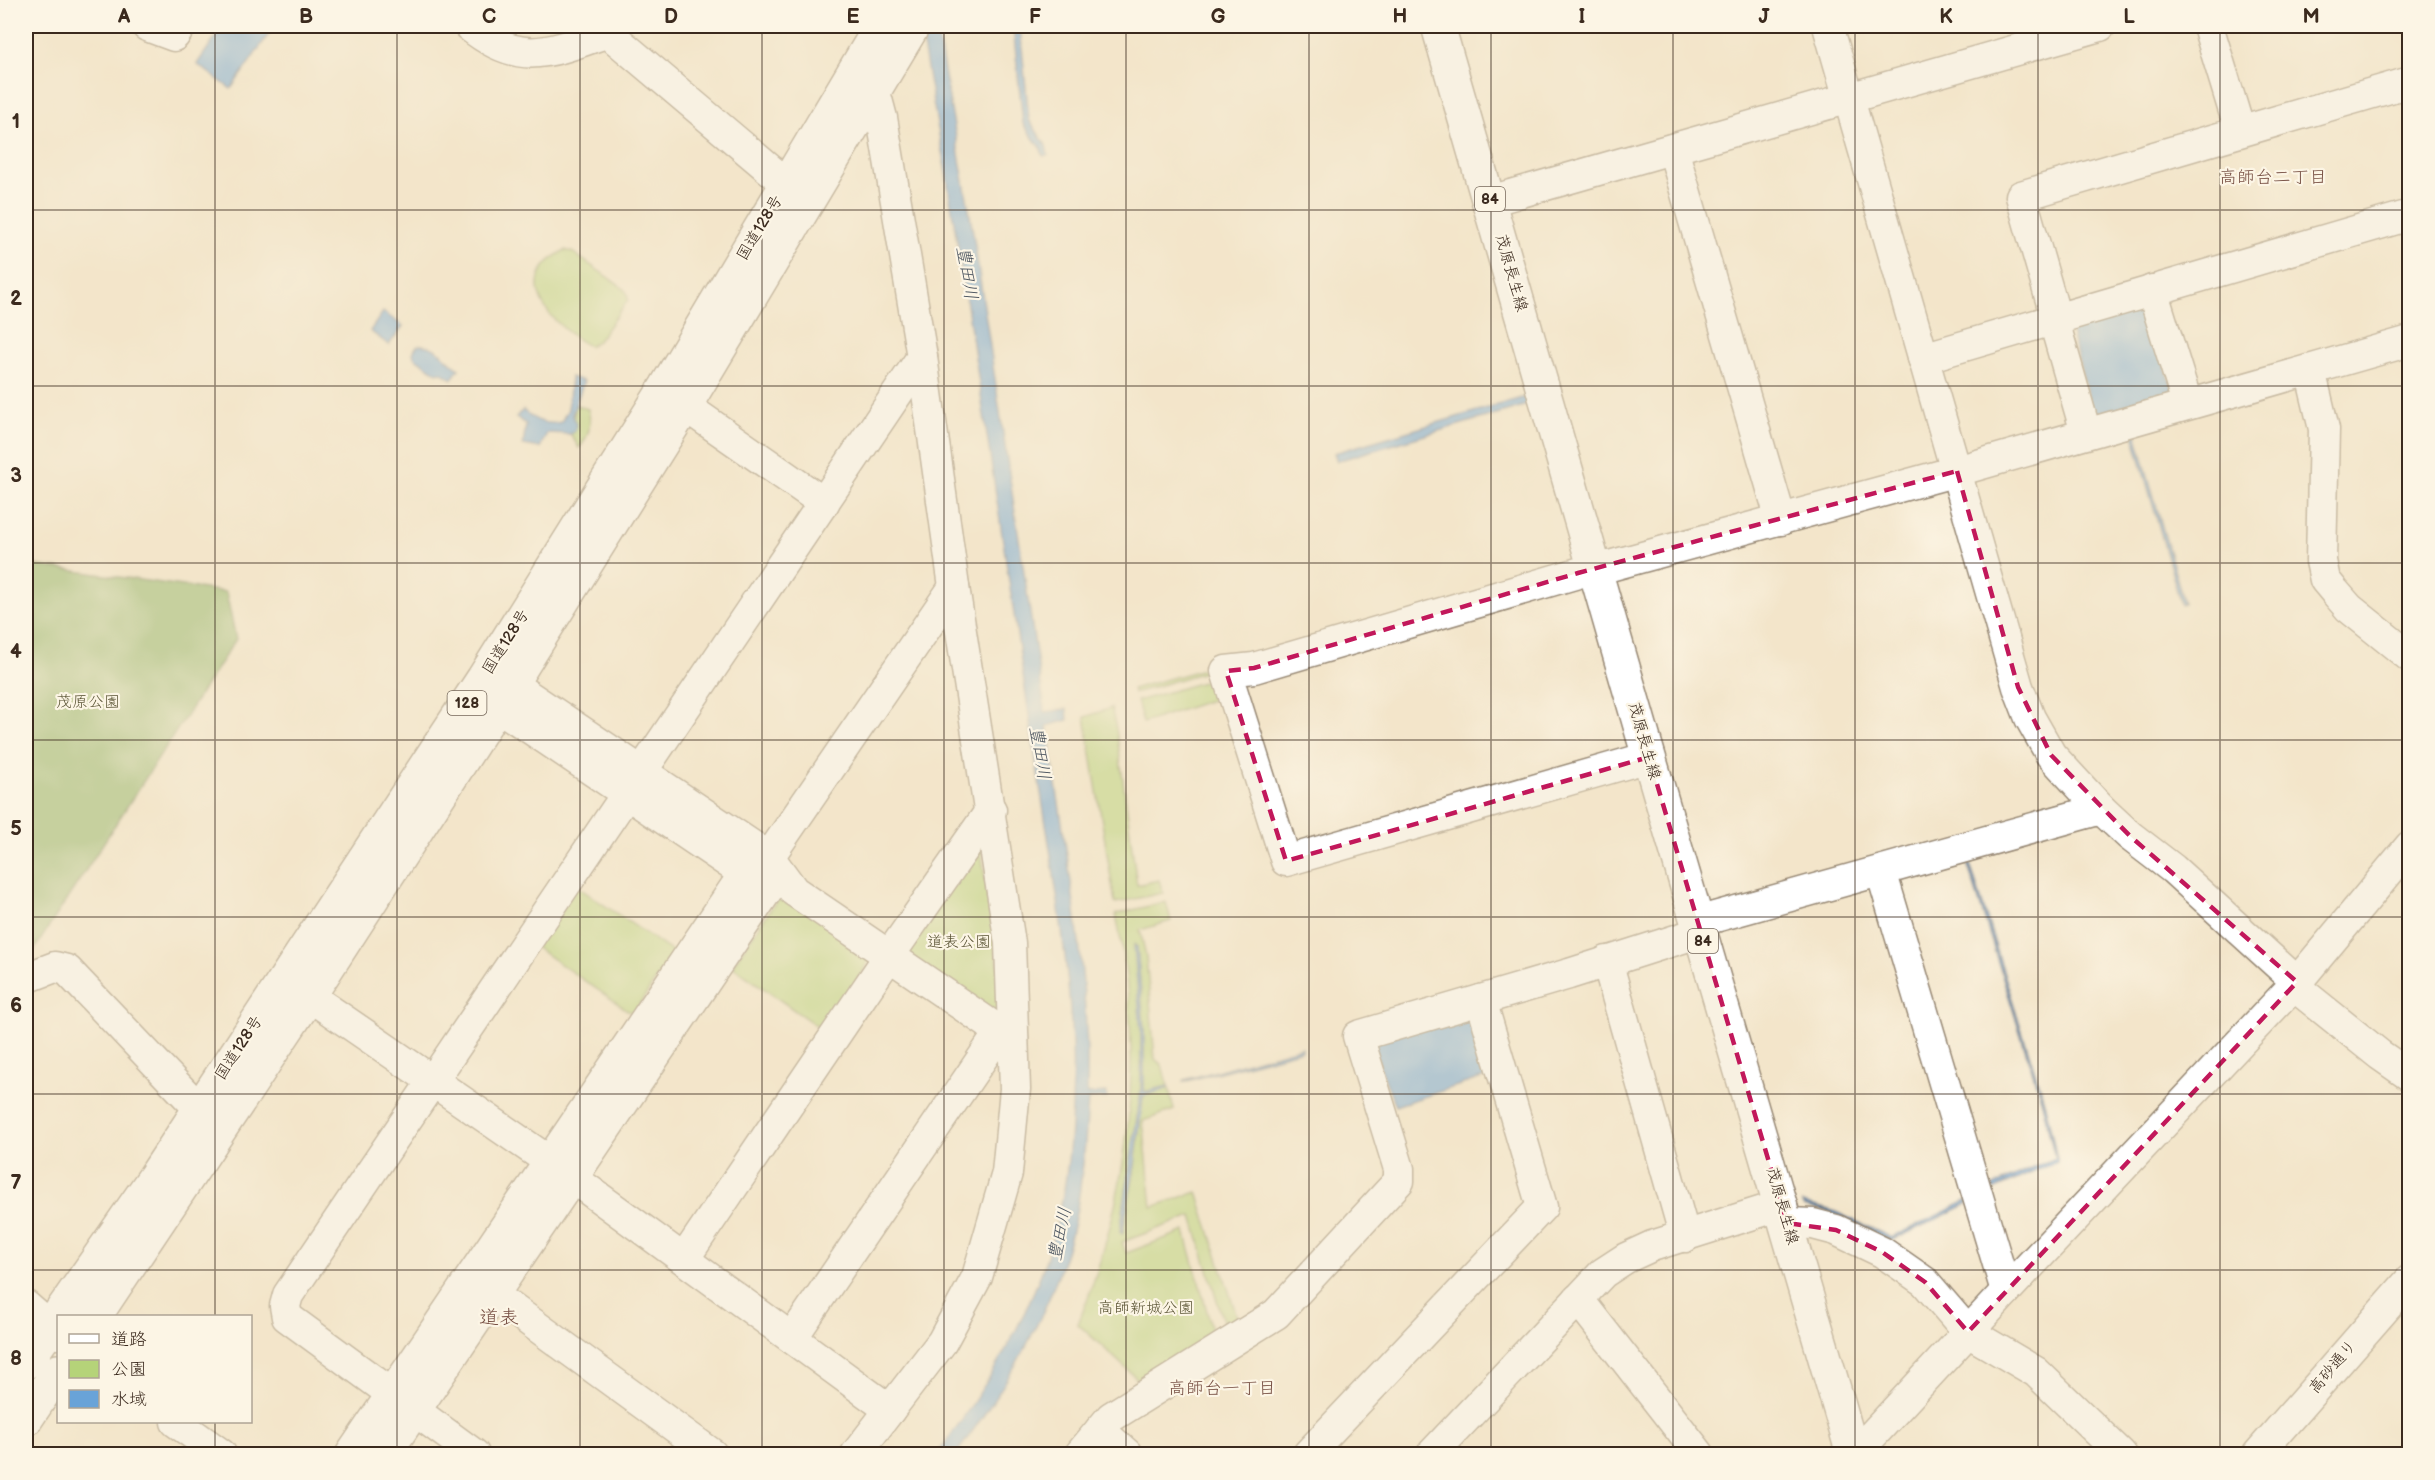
<svg xmlns="http://www.w3.org/2000/svg" width="2435" height="1480" font-family="'Balsamiq Sans','Klee One',sans-serif">
	<rect width="100%" height="100%" fill="#fcf5e5"/>
	<filter id="ink" filterUnits="userSpaceOnUse"><feTurbulence type="fractalNoise" baseFrequency=".0167" numOctaves="2"/><feDisplacementMap in="SourceGraphic" scale="12" xChannelSelector="R" yChannelSelector="G"/><feConvolveMatrix kernelMatrix="1 2 1 2 8 2 1 2 1" color-interpolation-filters="sRGB"/></filter>
	<filter id="wash" filterUnits="userSpaceOnUse"><feTurbulence type="fractalNoise" baseFrequency=".008" numOctaves="4" result="noise"/><feDisplacementMap in="SourceGraphic" scale="24" xChannelSelector="R" yChannelSelector="G"/><feGaussianBlur stdDeviation="1.35" result="paint"/><feColorMatrix in="noise" values="0 0 0 0 0 0 0 0 0 0 0 0 0 0 0 0 0 1.4 0 .05"/><feComposite in="paint" operator="in"/></filter>
	<g filter="url(#wash)">
		<rect width="100%" height="100%" fill="#f3e5ca"/>
		<g fill="#b5d379" stroke="#787e4c" stroke-width="1.5">
			<path d="M 565,250 L 572,252 L 623,288 L 627,293 L 628,300 L 598,341 L 590,346 C 582,344 574,337 567,331 C 536,306 522,273 565,250 Z"/>
			<path d="M 576,405 L 588,409 C 592,423 589,438 579,448 L 570,433 Z"/>
			<polygon points="1221,664 1221,667 1134,693 1132,689"/>
			<polygon points="1213,679 1218,682 1223,696 1143,723 1137,701"/>
			<polygon points="1111,708 1116,728 1137,885 1159,880 1163,893 1115,903 1085,717"/>
			<polygon points="979,838 1006,1016 995,1020 908,961 904,945"/>
			<polygon points="575,885 674,953 633,1014 534,946"/>
			<polygon points="792,898 873,953 828,1034 732,966 776,901"/>
			<path d="M 1166,902 L 1171,921 L 1140,930 L 1146,956 L 1155,1059 L 1162,1065 L 1168,1086 L 1144,1092 L 1144,1031 L 1137,947 L 1135,945 L 1141,1031 L 1141,1091 L 1120,1232 L 1123,1233 L 1135,1166 L 1143,1096 L 1169,1088 L 1174,1110 L 1143,1121 L 1152,1207 L 1197,1192 L 1240,1326 L 1227,1334 L 1192,1216 L 1122,1242 L 1126,1253 L 1185,1231 L 1214,1337 L 1143,1384 L 1078,1324 C 1132,1189 1145,1057 1116,914 Z"/>
		</g>
		<polygon fill="#90b569" stroke="#667044" stroke-width="1.5" points="26,564 226,592 236,639 34,950 26,958"/>
		<g fill="#69a3d8" stroke="#52667b" stroke-width="1.5">
			<polygon points="223,26 270,26 273,28 231,89 197,64"/>
			<path d="M 920,26 L 936,26 L 972,226 L 1045,712 L 1067,709 L 1068,720 L 1047,726 C 1065,848 1090,971 1087,1094 L 1107,1093 L 1107,1098 L 1088,1099 C 1086,1137 1083,1176 1076,1213 C 1058,1302 1009,1383 956,1454 L 937,1454 C 996,1375 1047,1289 1064,1190 C 1089,1038 1054,885 1032,735 C 1004,549 977,363 947,179 C 938,127 928,77 920,26 Z"/>
			<polygon points="1013,26 1020,26 1029,120 1046,145 1048,155 1043,156 1041,149 1023,124"/>
			<polygon points="2143,304 2175,394 2094,420 2069,325"/>
			<polygon points="383,312 403,326 389,345 370,331"/>
			<path d="M 421,345 C 439,346 446,360 459,369 L 452,379 L 441,372 L 437,373 L 414,357 L 413,352 L 417,346 Z"/>
			<path d="M 571,377 L 584,381 L 572,415 L 576,423 L 575,431 L 571,434 L 547,433 L 540,448 L 523,445 L 526,424 L 516,417 L 523,410 C 533,420 547,426 561,422 L 568,409 Z"/>
			<polygon points="1525,397 1527,405 1337,461 1334,453"/>
			<polygon points="2135,430 2184,604 2181,605 2132,431"/>
			<polygon points="1967,855 2045,1105 2057,1159 2056,1162 1993,1190 1992,1187 2055,1158 2042,1102 1965,856"/>
			<polygon points="1134,945 1137,947 1144,1031 1144,1092 1168,1086 1169,1088 1143,1096 1135,1166 1122,1234 1120,1232 1141,1091 1141,1031"/>
			<polygon points="1470,1013 1491,1075 1395,1106 1371,1042"/>
			<polygon points="1302,1047 1302,1050 1183,1082 1184,1080"/>
			<polygon points="1968,1200 1969,1203 1891,1241 1826,1211 1803,1206 1802,1203 1833,1211 1892,1238"/>
		</g>
	</g>
	<g filter="url(#ink)">
		<g fill="none" stroke-linecap="round" stroke-linejoin="round">
			<g stroke="#978874" stroke-width="33">
				<g id="minor">
					<polyline points="147,26 174,36 181,26"/>
					<path d="M 469,26 C 521,68 551,52 608,32"/>
					<polyline points="600,26 787,184 808,198"/>
					<polyline points="1828,26 2018,687 2030,718 2051,755 2101,809 2130,836 2173,869 2297,982 2304,994 2380,1055 2410,1076"/>
					<polyline points="2208,26 2240,131"/>
					<polyline points="1673,149 1781,520"/>
					<polyline points="1490,201 2100,26"/>
					<polyline points="2152,290 2187,403"/>
					<polyline points="1923,358 2410,215"/>
					<polyline points="2310,370 2324,429 2321,561 2325,580 2335,592 2349,608 2410,657"/>
					<polyline points="685,406 824,503"/>
					<polyline points="2086,433 2058,335 2056,318 2021,196 2410,82"/>
					<polyline points="489,680 511,684 769,857 794,891 1013,1040"/>
					<polyline points="485,684 497,706 760,884"/>
					<polyline points="1649,757 1286,861 1226,671 1254,668 1578,573 1595,570 1957,471 2410,341"/>
					<polyline points="1881,871 2006,1291"/>
					<polyline points="1697,922 2101,809"/>
					<polyline points="1607,961 1685,1237"/>
					<polyline points="26,978 55,967 67,970 188,1097 219,1123"/>
					<polyline points="309,996 549,1161 890,1410"/>
					<polyline points="1787,1223 1813,1224 1836,1230 1882,1252 1925,1282 1968,1332 2036,1372 2121,1454"/>
					<polyline points="684,1259 889,956 991,810"/>
					<polyline points="495,1296 712,1454"/>
					<polyline points="1578,1299 1699,1454"/>
					<polyline points="26,1306 58,1334"/>
					<polyline points="792,1338 1000,1032"/>
					<polyline points="176,1422 221,1454"/>
					<polyline points="1100,1430 1127,1454"/>
					<polyline points="351,1454 744,874 769,857 954,587"/>
					<polyline points="386,1454 768,889 769,857"/>
					<polyline points="474,1454 287,1317 285,1306 288,1295 922,357"/>
					<polyline points="856,1454 942,1342 977,1277 1007,1173 1015,1089 1010,943 954,587 922,357 882,118 874,88 867,76"/>
					<polyline points="1080,1454 1111,1417 1276,1314 1399,1181 1399,1169 1358,1036 1569,974 1701,932"/>
					<polyline points="1308,1454 1542,1207 1481,1000"/>
					<polyline points="1432,1454 1603,1273 1626,1258 1652,1246 1782,1205"/>
					<polyline points="1855,1454 2006,1291 2297,982 2410,846"/>
					<polyline points="2258,1454 2410,1280"/>
				</g>
			</g>
			<g stroke="#978874" stroke-width="36">
				<polyline id="major" points="1438,26 1649,757 1853,1454"/>
			</g>
			<g stroke="#978874" stroke-width="36">
				<g id="highway">
					<polyline points="95,1316 309,996 497,706 685,406 913,26"/>
					<polyline points="26,1362 154,1178 483,679 666,387 881,26"/>
					<polyline points="26,1419 58,1371"/>
				</g>
			</g>
			<use href="#minor" stroke="#fff" stroke-width="30"/>
			<use href="#major" stroke="#fff" stroke-width="33"/>
			<use href="#highway" stroke="#fff" stroke-width="33"/>
		</g>
	</g>
	<path d="M0 0H2435V1480H0ZM 1957,471 L 2018,687 L 2051,755 L 2130,836 L 2297,982 L 1968,1332 L 1925,1282 L 1882,1252 L 1836,1230 L 1787,1223 L 1649,757 L 1286,861 L 1226,671 L 1254,668 L 1578,573 Z" fill="#f3e5ca" fill-opacity=".55" fill-rule="evenodd"/>
	<path fill="none" stroke="#c2185b" stroke-width="4.5" stroke-dasharray="12 8" stroke-linejoin="round" d="M 1957,471 L 2018,687 L 2051,755 L 2130,836 L 2297,982 L 1968,1332 L 1925,1282 L 1882,1252 L 1836,1230 L 1787,1223 L 1649,757 L 1286,861 L 1226,671 L 1254,668 L 1578,573 Z"/>
	<path fill="none" stroke="#3b2a1e" stroke-width="1.5" stroke-opacity="0.55" d="M 215,26 L 215,1316M 397,26 L 397,1454M 580,26 L 580,1454M 762,26 L 762,1454M 944,26 L 944,1454M 1126,26 L 1126,1454M 1309,26 L 1309,1454M 1491,26 L 1491,1454M 1673,26 L 1673,1454M 1855,26 L 1855,1454M 2038,26 L 2038,1454M 2220,26 L 2220,1454M 26,210 L 2410,210M 26,386 L 2410,386M 26,563 L 2410,563M 26,740 L 2410,740M 26,917 L 2410,917M 26,1094 L 2410,1094M 26,1270 L 2410,1270M 215,1422 L 215,1454"/>
	<g text-anchor="middle" dominant-baseline="central" stroke-width="4.5" stroke-linejoin="round" paint-order="stroke">
		<g fill="#fcf5e5" stroke="#75675a" stroke-width="1.5">
			<rect x="1475" y="187" width="30" height="24" rx="4.5"/>
			<rect x="447.5" y="691" width="39" height="24" rx="4.5"/>
			<rect x="1688" y="929" width="30" height="24" rx="4.5"/>
		</g>
		<g font-size="15" font-weight="bold" fill="#3b2a1e">
			<text x="1490" y="199">84</text>
			<text x="467" y="703">128</text>
			<text x="1703" y="941">84</text>
		</g>
		<g font-size="16" fill="#3b2a1e" stroke="#fcf5e5">
			<text transform="translate(760 228) rotate(-59)">国道128号</text>
			<text transform="translate(1511 273) rotate(74)">茂原長生線</text>
			<text transform="translate(506 642) rotate(-58)">国道128号</text>
			<text transform="translate(1644 741) rotate(74)">茂原長生線</text>
			<text transform="translate(239 1048) rotate(-57)">国道128号</text>
			<text transform="translate(1782 1206) rotate(74)">茂原長生線</text>
			<text transform="translate(2333 1367) rotate(-50)">高砂通り</text>
		</g>
		<g font-size="16" fill="#5a5435" stroke="#fcf5e5">
			<text x="88" y="702">茂原公園</text>
			<text x="959" y="942">道表公園</text>
			<text x="1146" y="1308">高師新城公園</text>
		</g>
		<g font-size="18" fill="#785145" stroke="#fcf5e5">
			<text x="2273" y="177">高師台二丁目</text>
			<text x="1222" y="1388">高師台一丁目</text>
		</g>
		<g font-size="18" font-style="italic" fill="#4b545f" stroke="#fcf5e5">
			<text transform="translate(967 273) rotate(81)">豊田川</text>
			<text transform="translate(1040 753) rotate(81)">豊田川</text>
			<text transform="translate(1060 1234) rotate(-78)">豊田川</text>
		</g>
		<g font-size="20" fill="#785145" stroke="#fcf5e5">
			<text x="499" y="1318">道表</text>
		</g>
	</g>
	<rect width="2435" height="1480" fill="none" stroke="#fcf5e5" stroke-width="66"/>
	<rect x="57" y="1315" width="195" height="108" fill="#fcf5e5" stroke="#afa495" stroke-width="1.5"/>
	<rect x="69" y="1334" width="30" height="9" fill="#ffffff" stroke="#afa495" stroke-width="1.5"/>
	<text x="111" y="1345" font-size="18" fill="#3b2a1e">道路</text>
	<rect x="69" y="1360" width="30" height="18" fill="#b5d379" stroke="#afa495" stroke-width="1.5"/>
	<text x="111" y="1375" font-size="18" fill="#3b2a1e">公園</text>
	<rect x="69" y="1390" width="30" height="18" fill="#69a3d8" stroke="#afa495" stroke-width="1.5"/>
	<text x="111" y="1405" font-size="18" fill="#3b2a1e">水域</text>
	<rect x="33" y="33" width="2369" height="1414" fill="none" stroke="#3b2a1e" stroke-width="2"/>
	<g font-size="20" text-anchor="middle" font-weight="bold" fill="#3b2a1e">
		<text x="124" y="23">A</text>
		<text x="306" y="23">B</text>
		<text x="489" y="23">C</text>
		<text x="671" y="23">D</text>
		<text x="853" y="23">E</text>
		<text x="1035" y="23">F</text>
		<text x="1218" y="23">G</text>
		<text x="1400" y="23">H</text>
		<text x="1582" y="23">I</text>
		<text x="1764" y="23">J</text>
		<text x="1946" y="23">K</text>
		<text x="2129" y="23">L</text>
		<text x="2311" y="23">M</text>
		<text x="16" y="128">1</text>
		<text x="16" y="305">2</text>
		<text x="16" y="482">3</text>
		<text x="16" y="658">4</text>
		<text x="16" y="835">5</text>
		<text x="16" y="1012">6</text>
		<text x="16" y="1189">7</text>
		<text x="16" y="1365">8</text>
	</g>
</svg>
